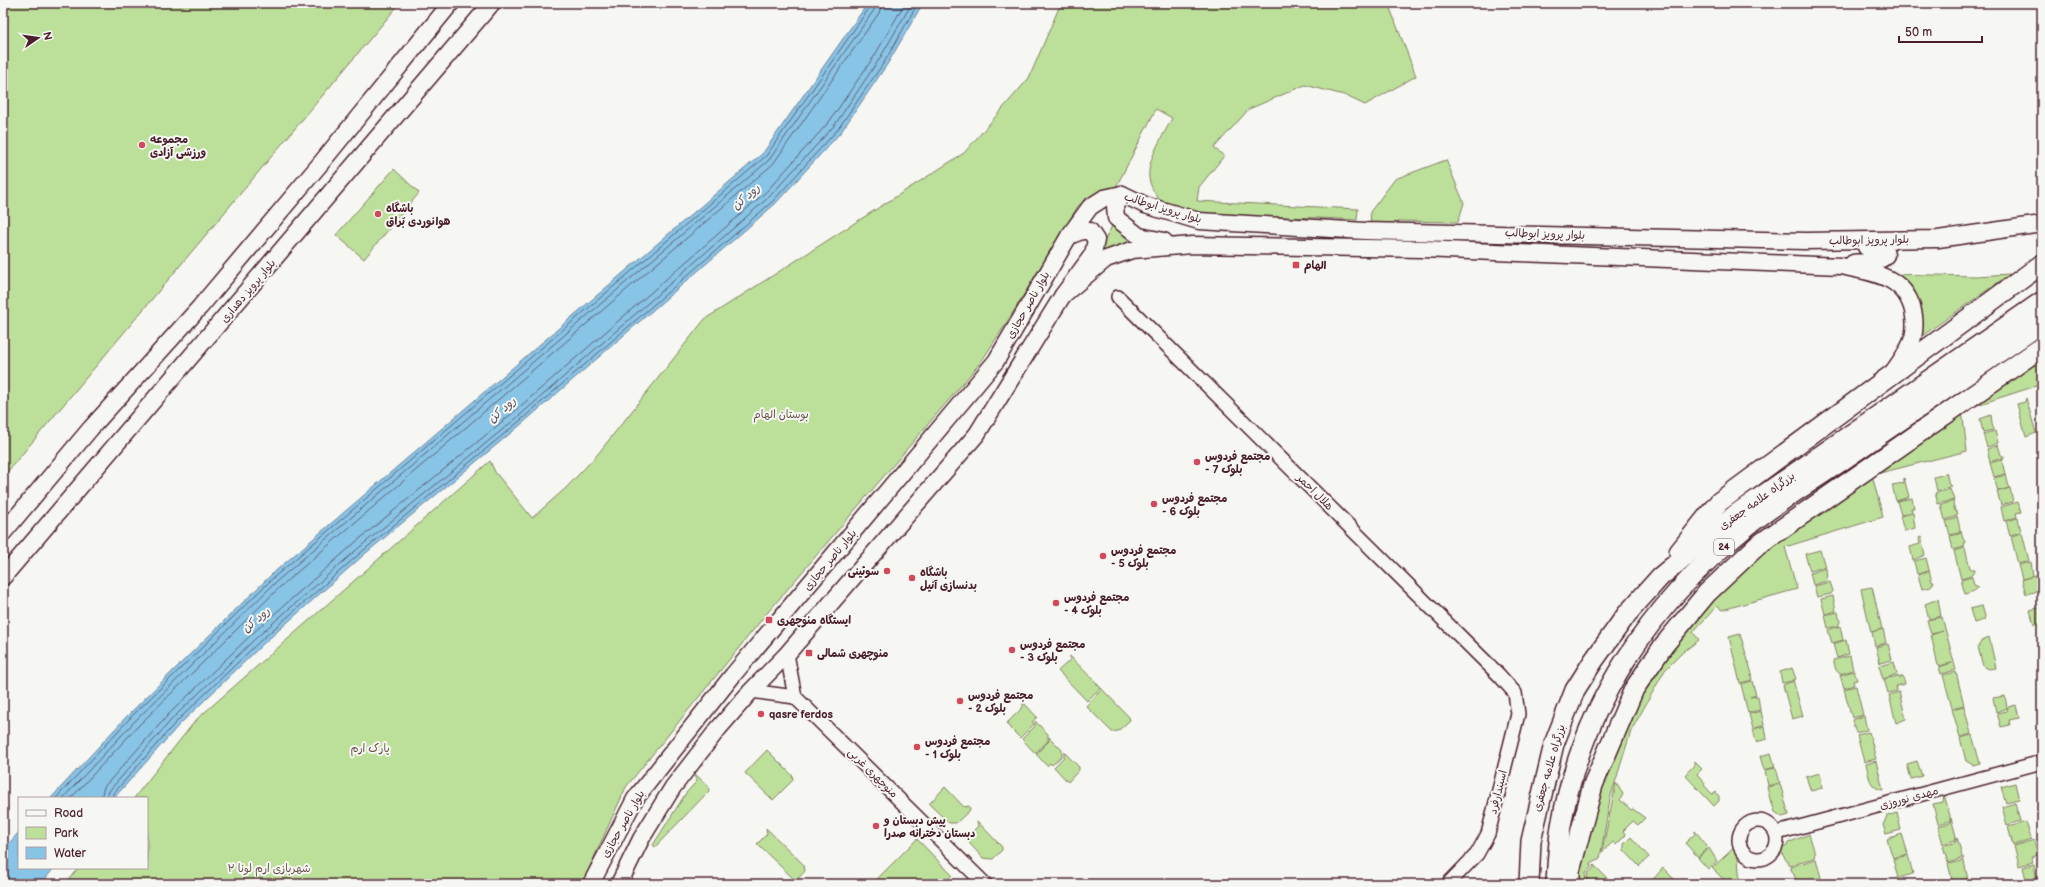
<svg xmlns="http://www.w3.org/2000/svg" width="2045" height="887" font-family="'Balsamiq Sans','Playpen Sans Arabic',sans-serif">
	<rect width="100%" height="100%" fill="#f6f6f2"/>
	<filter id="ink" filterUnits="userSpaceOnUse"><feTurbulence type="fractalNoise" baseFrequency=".025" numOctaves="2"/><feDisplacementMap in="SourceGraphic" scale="8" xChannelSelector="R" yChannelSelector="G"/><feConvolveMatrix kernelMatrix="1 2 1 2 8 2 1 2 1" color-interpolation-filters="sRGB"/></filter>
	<g filter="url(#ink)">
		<g fill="#bce09a" stroke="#838062">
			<polygon points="3,3 400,3 3,477"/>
			<path d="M 1061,3 L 1388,3 L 1416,76 L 1365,105 L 1344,95 L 1305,85 L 1249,109 L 1214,148 L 1224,156 L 1199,187 L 1197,201 L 1358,209 L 1357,220 C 1328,218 1298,217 1269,217 C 1236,216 1199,221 1169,207 C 1158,202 1151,189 1149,178 C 1147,158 1164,135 1172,118 L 1156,109 L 1114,191 L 1094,194 L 1078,206 L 1007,322 L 981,362 L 763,618 L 626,787 L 582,884 L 65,884 L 78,868 L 147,868 L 147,798 L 134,798 L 196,720 L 490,461 L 495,472 L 532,518 L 566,488 L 597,455 L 705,319 L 964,153 L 1029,78 Z"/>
			<polygon points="1446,160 1464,203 1458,222 1399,221 1398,224 1371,224 1370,212 1395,179"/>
			<polygon points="394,169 419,193 364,259 336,235"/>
			<polygon points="1112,226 1140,243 1097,255"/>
			<polygon points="1890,274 1976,276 2010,274 1919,338"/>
			<polygon points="2042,353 2042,384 1962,410 1967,451 1872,475 1883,517 1785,547 1797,589 1722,610 1717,606 1693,632 1699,640 1683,652 1665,670 1631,731 1610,799 1600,858 1591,863 1592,867 1586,872 1585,882 1574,883 1593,805 1637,692 1700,611 1778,539"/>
			<polygon points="2026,398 2036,433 2026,437 2017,404 2025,402"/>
			<polygon points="1991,415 1993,430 1983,432 1980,419"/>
			<polygon points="1995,431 1998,443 1987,447 1983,434"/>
			<polygon points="1998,445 2001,455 2005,457 1990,462 1987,449"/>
			<polygon points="2004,459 2002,461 2005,474 1994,477 1990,463"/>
			<polygon points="1946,472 1949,485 1952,486 1937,491 1934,477 1945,474"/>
			<polygon points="2006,473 2009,488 1998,491 1994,478 2005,475"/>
			<polygon points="1904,478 1909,497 1896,501 1892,485 1904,483"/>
			<polygon points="2010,488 2013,502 2001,505 1997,492"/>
			<polygon points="1950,489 1954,500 1938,504 1935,493"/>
			<polygon points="1912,498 1914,508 1911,508 1912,512 1901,515 1897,501"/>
			<polygon points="1954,501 1953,503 1955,511 1958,513 1955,517 1945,520 1941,505"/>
			<polygon points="2018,502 2021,512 2016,513 2017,517 2004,521 2001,507"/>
			<polygon points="1913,513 1915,528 1904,531 1900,516"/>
			<polygon points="1957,516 1960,529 1959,533 1950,535 1946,521 1955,519"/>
			<polygon points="2018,518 2021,532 2010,535 2006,521"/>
			<polygon points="1961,530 1963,539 1965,541 1964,547 1953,550 1950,536 1959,534"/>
			<polygon points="2022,533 2029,561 2018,564 2011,536"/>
			<polygon points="1921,537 1925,555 1913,560 1910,547 1920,544 1919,538"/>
			<polygon points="1965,548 1970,568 1975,570 1971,576 1961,579 1954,551"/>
			<polygon points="1820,550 1825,567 1810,571 1805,554"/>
			<polygon points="1926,558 1932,582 1934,582 1931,587 1922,589 1918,575 1929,571 1917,574 1914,561"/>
			<polygon points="2031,562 2033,576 2022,579 2018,565"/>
			<polygon points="1826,568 1827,581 1813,585 1810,573"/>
			<polygon points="2035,575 2038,588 2034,592 2026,594 2022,580"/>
			<polygon points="1972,577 1974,585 1979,587 1974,591 1965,594 1961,580"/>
			<polygon points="1830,582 1833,591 1831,594 1817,597 1814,586"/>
			<polygon points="1872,587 1882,629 1871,632 1861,589"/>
			<polygon points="1833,596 1836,611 1825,614 1821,599"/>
			<polygon points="1938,599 1941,616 1929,619 1925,604"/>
			<polygon points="1982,606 1985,616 1984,620 1974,623 1970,609"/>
			<polygon points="2042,607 2042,622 2034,625 2030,610"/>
			<polygon points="1838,612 1840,622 1838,626 1828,628 1825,615"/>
			<polygon points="1942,617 1956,670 1941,674 1939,667 1952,663 1938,666 1931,635 1943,631 1931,634 1927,620"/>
			<polygon points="1840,626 1843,640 1832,643 1828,630"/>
			<polygon points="1883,629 1886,643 1875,646 1872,632"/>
			<polygon points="1740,634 1752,674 1751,675 1752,680 1740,683 1729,637"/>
			<polygon points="1989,637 1996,668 1989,669 1983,666 1978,647 1982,640"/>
			<polygon points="1846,640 1849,654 1837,658 1833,644"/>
			<polygon points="1888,644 1892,660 1880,663 1876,647"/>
			<polygon points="1070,656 1129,717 1130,720 1118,731 1112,732 1086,706 1100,691 1100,688 1087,701 1058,671 1070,660"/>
			<polygon points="1850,656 1853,670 1840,674 1836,670 1833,660"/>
			<polygon points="1894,662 1897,674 1883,679 1879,666"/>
			<polygon points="1792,668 1796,679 1792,680 1793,680 1803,716 1792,719 1783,685 1793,681 1782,683 1780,672"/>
			<polygon points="1854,671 1857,680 1853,681 1854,685 1844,688 1840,675"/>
			<polygon points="1956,672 1964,705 1952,708 1943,675"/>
			<polygon points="1898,676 1899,678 1903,676 1905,684 1896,686 1897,691 1888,693 1884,679"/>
			<polygon points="1752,681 1756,695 1750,697 1758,696 1760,710 1748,713 1741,684"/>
			<polygon points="1856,686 1863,715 1852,718 1844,689"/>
			<polygon points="1899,692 1906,719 1896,723 1889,695"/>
			<polygon points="2005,696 2007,708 1996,712 1993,698"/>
			<polygon points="1023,702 1037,717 1032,722 1034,724 1020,738 1006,724 1023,707"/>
			<polygon points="2016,705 2019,718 2009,720 2010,725 2001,727 1997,713 2007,711 2008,707"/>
			<polygon points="1964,706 1971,734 1960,737 1952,709"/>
			<polygon points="1761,711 1764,725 1753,729 1749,714"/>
			<polygon points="1864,716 1867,730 1856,733 1852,720"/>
			<polygon points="1035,721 1048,734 1048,741 1035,753 1022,739 1035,726"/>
			<polygon points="1765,726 1767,739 1756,742 1753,729"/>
			<polygon points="1869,732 1876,759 1864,762 1857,735"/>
			<polygon points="1972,735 1980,763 1973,765 1966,761 1960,738"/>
			<polygon points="1049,737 1062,750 1062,756 1052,765 1050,763 1047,766 1036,754 1049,741"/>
			<polygon points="767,750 792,775 793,780 773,800 745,773"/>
			<polygon points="1064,752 1079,767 1079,770 1068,782 1054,767 1064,757"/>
			<polygon points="1771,753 1775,767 1764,770 1760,756"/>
			<polygon points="1694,761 1702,769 1697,774 1705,783 1704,785 1712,794 1715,792 1719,796 1719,801 1714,806 1685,775 1694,765"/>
			<path d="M 1876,761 L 1883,790 C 1869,788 1869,776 1866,764 Z"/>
			<polygon points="1917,761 1922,776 1911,779 1907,764"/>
			<polygon points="1776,768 1780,783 1768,786 1765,770"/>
			<polygon points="694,773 708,786 709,791 655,847 653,845 686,793 697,781 695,778"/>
			<polygon points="1820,773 1822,788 1811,791 1806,777"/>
			<polygon points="1616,783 1623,794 1620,800 1631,810 1633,809 1645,818 1638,825 1633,821 1623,831 1626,835 1616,845 1613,842 1602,852"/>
			<polygon points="2015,783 2019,800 2006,803 2001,787"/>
			<polygon points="1780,784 1789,815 1782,817 1775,812 1772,803 1774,802 1771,803 1767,787"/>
			<polygon points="945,787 964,807 969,806 970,810 956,823 949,823 929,804"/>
			<polygon points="1944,794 1950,816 1950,821 1938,824 1933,804 1943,802"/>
			<polygon points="2015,803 2020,821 2007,825 2002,807"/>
			<polygon points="1897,813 1901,830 1886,834 1883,825 1887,816"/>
			<polygon points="1951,818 1956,836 1955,840 1943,844 1938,826 1950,823"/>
			<polygon points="977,821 1002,847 1002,850 993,859 983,858 970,844 968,836 978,826"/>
			<polygon points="2026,822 2031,839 2013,845 2008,827"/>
			<polygon points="766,828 804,865 805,871 796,881 757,844 767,834"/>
			<polygon points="1695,831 1706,844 1707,848 1698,857 1685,843 1695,834"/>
			<polygon points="1809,834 1815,853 1814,858 1789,865 1781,852 1783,848 1787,846 1788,843"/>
			<polygon points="1902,834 1908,854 1893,858 1887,839"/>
			<polygon points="1631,837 1649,857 1639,866 1624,850 1624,844"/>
			<polygon points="1957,837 1962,856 1960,859 1948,863 1943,846 1956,842"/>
			<polygon points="917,839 952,875 943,884 872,884"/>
			<polygon points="2034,840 2038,855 2031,857 2033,862 2019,866 2014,846"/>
			<polygon points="1737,845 1740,884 1728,884 1712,868"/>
			<polygon points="1709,848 1717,861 1708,869 1698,858"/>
			<polygon points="1908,855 1913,874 1898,878 1893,859"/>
			<polygon points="1963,857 1969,884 1955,884 1966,881 1967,878 1953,883 1948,864 1961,861"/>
			<polygon points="1816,859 1821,878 1798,883 1790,867"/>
			<polygon points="2034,864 2037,882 2027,884 2023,867"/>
			<polygon points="1594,865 1613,884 1591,884 1587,881 1588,873 1594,868"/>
			<polygon points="1663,868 1679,884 1652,884 1651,882"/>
		</g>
		<g fill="#87c4e6" stroke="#6f829b">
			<polygon points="868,3 923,3 888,63 841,132 775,204 524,422 366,553 263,644 180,724 114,798 51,798 128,715 271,575 763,153"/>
			<polygon points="19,832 19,868 54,868 41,884 3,884 3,850"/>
		</g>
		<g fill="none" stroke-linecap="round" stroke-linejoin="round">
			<g stroke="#626176" stroke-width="1">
				<polyline points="56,798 131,717 273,578 766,156 870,7 871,3"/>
				<polyline points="63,798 135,721 277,581 769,160 874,10 876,3"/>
				<polyline points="71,798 139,725 281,586 773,164 879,13 882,3"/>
				<polyline points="101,798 104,787 169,714 253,633 357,541 515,411 765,193 829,122 875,55 905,3"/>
				<polyline points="107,798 109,791 173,718 257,637 361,546 519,416 769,197 834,126 880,58 912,3"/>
				<polyline points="112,798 113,794 177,721 260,641 364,550 522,419 773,201 838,129 885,61 918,3"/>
			</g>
			<g stroke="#4a1f2b" stroke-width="16">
				<g id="minor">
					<polyline points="1118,297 1499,675 1515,693 1518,714 1488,834 1477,854 1448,884"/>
					<polyline points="787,654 795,697"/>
					<polyline points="751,691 795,697"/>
					<polyline points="795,697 985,884"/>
					<circle cx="1758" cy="840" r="19"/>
					<polyline points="1777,833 2042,762"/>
				</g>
			</g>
			<g stroke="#4a1f2b" stroke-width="19">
				<g id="major">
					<polyline points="1122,194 1115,206 1116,218 1139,236 1164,241"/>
					<path d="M 1853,263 C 1863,261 1879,265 1886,255 L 1885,250 L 1882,247 L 1866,247"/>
					<path d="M 1063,295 L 1106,259 L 1132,250 L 1192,245 L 1422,249 L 1841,266 C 1874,273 1908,276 1914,316 C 1915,325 1915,334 1911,343 C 1907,353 1899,363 1893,372"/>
					<polyline points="3,533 91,428 200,307 321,163 451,3"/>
					<polyline points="3,577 492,3"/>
					<polyline points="591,884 635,799 733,675 996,361 1069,236 1090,207 1104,198 1122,194 1145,205 1199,221 1365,231 1805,241 1938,239 2042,224"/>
					<polyline points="619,884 641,839 673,787 718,729 751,691 787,654 977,434 1063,295 1093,254 1096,240 1090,231 1082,231 1069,236"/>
				</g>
			</g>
			<g stroke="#4a1f2b" stroke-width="22">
				<g id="highway">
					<polyline points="1679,552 1719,502 2042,264"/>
					<polyline points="1529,884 1531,841 1554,744 1575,690 1594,660 1627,614 1660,577 1736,514 2041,302"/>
					<path d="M 1556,884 C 1557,865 1558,845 1561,826 C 1582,704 1651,604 1746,527 C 1777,502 1813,481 1846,458 C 1911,413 1977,368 2042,323"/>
					<polyline points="1570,884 1570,871 1593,785 1634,689 1664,645 1707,593 1757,546 2042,347"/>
				</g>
			</g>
			<use href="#minor" stroke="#f6f6f2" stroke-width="13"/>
			<use href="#major" stroke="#f6f6f2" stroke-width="16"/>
			<use href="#highway" stroke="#f6f6f2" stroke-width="19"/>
		</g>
	</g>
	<g fill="#d1495b" stroke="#f6f6f2" stroke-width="1.5">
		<circle cx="142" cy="145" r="4"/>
		<circle cx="378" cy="214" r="4"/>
		<rect x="1292" y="261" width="8" height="8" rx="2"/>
		<circle cx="1197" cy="462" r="4"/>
		<circle cx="1154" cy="504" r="4"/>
		<circle cx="1103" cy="556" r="4"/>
		<circle cx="887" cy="571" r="4"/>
		<circle cx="912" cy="578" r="4"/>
		<circle cx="1056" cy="603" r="4"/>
		<rect x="765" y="616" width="8" height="8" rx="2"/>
		<circle cx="1012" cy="650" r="4"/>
		<rect x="805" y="649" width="8" height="8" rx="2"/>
		<circle cx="960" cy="701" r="4"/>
		<circle cx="761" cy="714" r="4"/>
		<circle cx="917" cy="747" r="4"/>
		<circle cx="876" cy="826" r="4"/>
	</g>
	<g text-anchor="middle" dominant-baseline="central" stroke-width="4" stroke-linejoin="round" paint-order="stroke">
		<rect fill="#f6f6f2" stroke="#7e6067" stroke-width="1" x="1714" y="539" width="20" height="16" rx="3"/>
		<g font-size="10" font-weight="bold" fill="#4a1f2b">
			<text x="1724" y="547">24</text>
		</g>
		<g font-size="11" font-weight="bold" fill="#4a1f2b" stroke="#f6f6f2" text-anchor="start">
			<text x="150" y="139">مجموعه<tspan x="150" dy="13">ورزشی آزادی</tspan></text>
			<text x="386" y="208">باشگاه<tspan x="386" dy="13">هوانوردی بُراق</tspan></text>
			<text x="1304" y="265">الهام</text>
			<text x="1205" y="456">مجتمع فردوس<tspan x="1205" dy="13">- بلوک 7</tspan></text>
			<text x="1162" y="498">مجتمع فردوس<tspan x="1162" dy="13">- بلوک 6</tspan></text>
			<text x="1111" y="550">مجتمع فردوس<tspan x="1111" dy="13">- بلوک 5</tspan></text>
			<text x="879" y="571" text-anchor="end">سوئینی</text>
			<text x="920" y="572">باشگاه<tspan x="920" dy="13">بدنسازی آنیل</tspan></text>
			<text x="1064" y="597">مجتمع فردوس<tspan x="1064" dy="13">- بلوک 4</tspan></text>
			<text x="777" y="620">ایستگاه منوچهری</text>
			<text x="1020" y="644">مجتمع فردوس<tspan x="1020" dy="13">- بلوک 3</tspan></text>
			<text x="817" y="653">منوچهری شمالی</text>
			<text x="968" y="695">مجتمع فردوس<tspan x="968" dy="13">- بلوک 2</tspan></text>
			<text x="769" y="714">qasre ferdos</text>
			<text x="925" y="741">مجتمع فردوس<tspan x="925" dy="13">- بلوک 1</tspan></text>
			<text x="884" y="820">پیش دبستان و<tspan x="884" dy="13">دبستان دخترانه صدرا</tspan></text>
		</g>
		<g font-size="11" fill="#4a1f2b" stroke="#f6f6f2">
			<text transform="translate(1163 208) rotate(17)">بلوار پرویز ابوطالب</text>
			<text transform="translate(1545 234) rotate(2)">بلوار پرویز ابوطالب</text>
			<text transform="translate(1869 240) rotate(-1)">بلوار پرویز ابوطالب</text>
			<text transform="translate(248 291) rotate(-50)">بلوار پرویز دهداری</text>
			<text transform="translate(1028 305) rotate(-60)">بلوار ناصر حجازی</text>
			<text transform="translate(1315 492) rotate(45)">هلال احمر</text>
			<text transform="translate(1757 501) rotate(-36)">بزرگراه علامه جعفری</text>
			<text transform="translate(830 560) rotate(-50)">بلوار ناصر حجازی</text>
			<text transform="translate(1549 768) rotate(-74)">بزرگراه علامه جعفری</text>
			<text transform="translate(873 773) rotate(45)">منوچهری غربی</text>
			<text transform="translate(1498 792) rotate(-76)">اسپندارفرد</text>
			<text transform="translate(1909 798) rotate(-15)">مهدی نوروزی</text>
			<text transform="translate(623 824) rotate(-60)">بلوار ناصر حجازی</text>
		</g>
		<g font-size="11" fill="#664f47" stroke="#f6f6f2">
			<text x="781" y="414">بوستان الهام</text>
			<text x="370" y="748">پارک ارم</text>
			<text x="269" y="868">شهربازی ارم لونا ۲</text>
		</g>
		<g font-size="12" font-style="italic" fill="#5c5163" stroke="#f6f6f2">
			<text transform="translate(746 197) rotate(-41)">رود کن</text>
			<text transform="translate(502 410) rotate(-41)">رود کن</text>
			<text transform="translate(256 620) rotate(-40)">رود کن</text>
		</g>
	</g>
	<rect width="2045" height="887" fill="none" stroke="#f6f6f2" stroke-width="16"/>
	<rect x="8" y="8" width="2029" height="871" fill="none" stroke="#4a1f2b" stroke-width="1.5" filter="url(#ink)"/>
	<rect x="18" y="797" width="130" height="72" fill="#f6f6f2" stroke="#b1a0a2"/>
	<rect x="26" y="810" width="20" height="6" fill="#f6f6f2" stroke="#b1a0a2"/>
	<text x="54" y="817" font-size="12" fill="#4a1f2b">Road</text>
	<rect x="26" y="827" width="20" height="12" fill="#bce09a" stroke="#b1a0a2"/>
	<text x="54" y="837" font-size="12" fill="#4a1f2b">Park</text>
	<rect x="26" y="847" width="20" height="12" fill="#87c4e6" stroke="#b1a0a2"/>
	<text x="54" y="857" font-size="12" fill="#4a1f2b">Water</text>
	<g transform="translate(38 38) rotate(77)" stroke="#f6f6f2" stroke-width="3" paint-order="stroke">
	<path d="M0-3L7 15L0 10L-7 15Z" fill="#4a1f2b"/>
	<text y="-6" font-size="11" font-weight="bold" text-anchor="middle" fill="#4a1f2b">N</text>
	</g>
	<path d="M1899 36v6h83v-6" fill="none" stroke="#4a1f2b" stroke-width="2"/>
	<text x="1905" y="36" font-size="12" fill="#4a1f2b" stroke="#f6f6f2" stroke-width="3" paint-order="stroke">50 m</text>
</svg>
